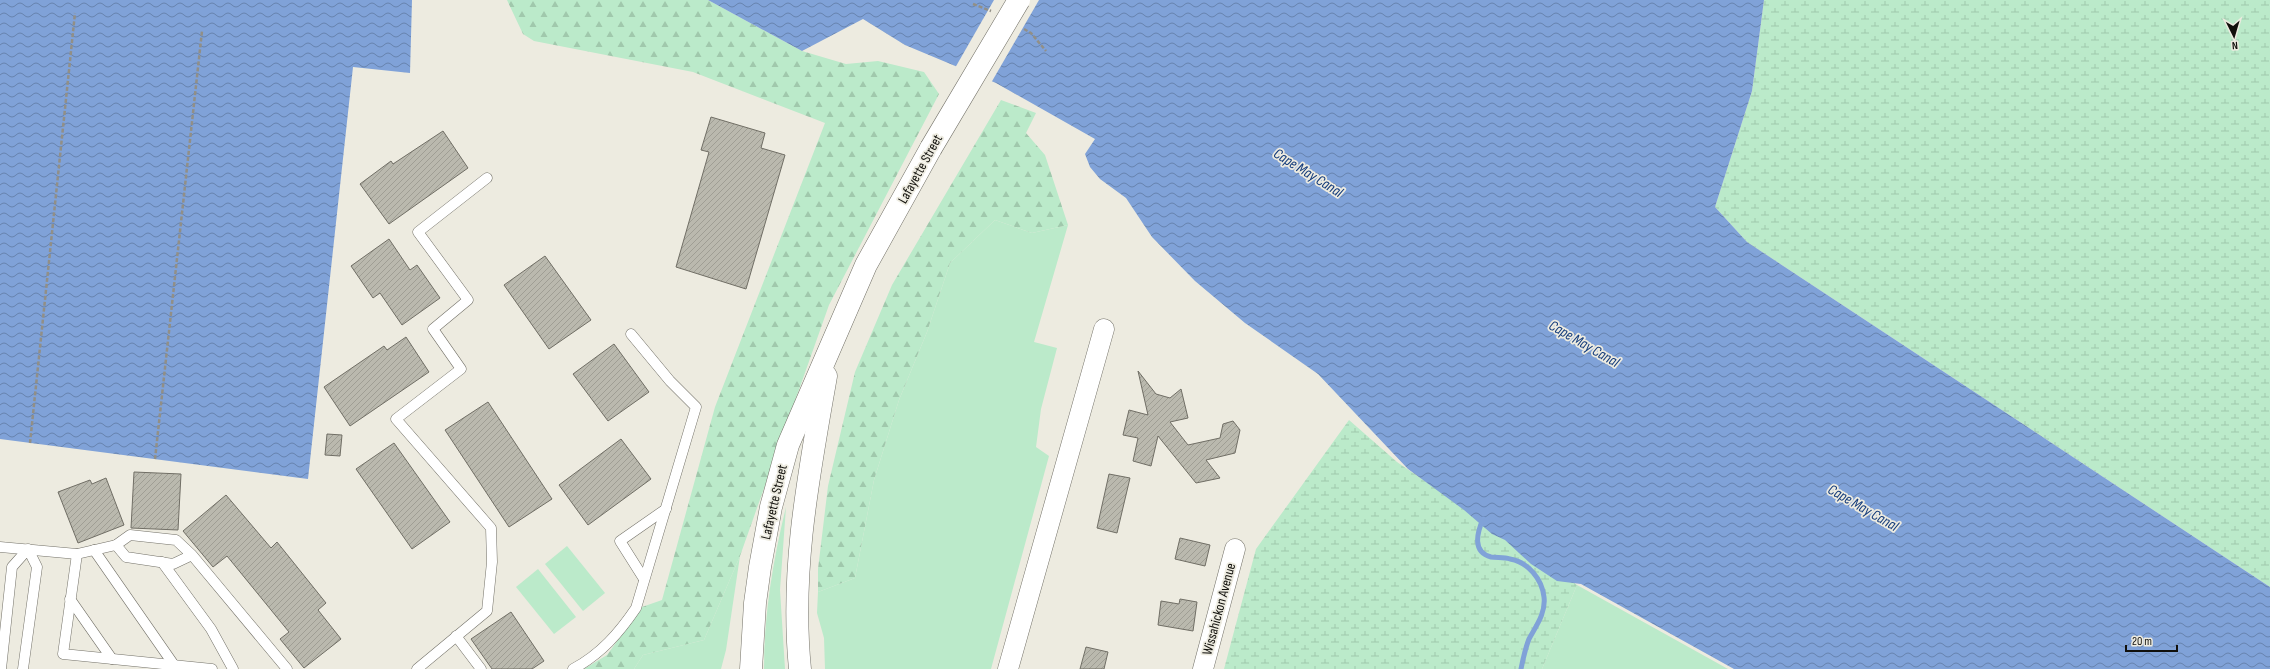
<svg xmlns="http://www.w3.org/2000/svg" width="2270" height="669" font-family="'Sofia Sans Condensed',sans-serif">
	<defs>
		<pattern id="forest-firs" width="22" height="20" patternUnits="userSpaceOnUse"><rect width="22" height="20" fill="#bbeaca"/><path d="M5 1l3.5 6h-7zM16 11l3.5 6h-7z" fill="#a0c8ac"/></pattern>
		<pattern id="wetland-marsh" width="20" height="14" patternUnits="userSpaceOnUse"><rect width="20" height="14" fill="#bbeaca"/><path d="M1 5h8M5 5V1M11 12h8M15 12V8" fill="none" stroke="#a0c8ac"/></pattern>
		<pattern id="water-waves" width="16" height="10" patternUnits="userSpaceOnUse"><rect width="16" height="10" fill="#80a2d8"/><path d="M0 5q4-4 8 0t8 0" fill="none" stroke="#6783ae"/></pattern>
		<pattern id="building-hatch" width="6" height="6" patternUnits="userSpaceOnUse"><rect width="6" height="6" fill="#bab9ae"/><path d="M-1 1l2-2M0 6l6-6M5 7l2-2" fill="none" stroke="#9f9e94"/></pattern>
	</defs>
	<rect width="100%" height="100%" fill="#edebe0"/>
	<g fill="#bbeaca">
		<polygon points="995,220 1032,233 1068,225 1034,342 1057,348 1041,409 1036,447 1049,456 991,669 825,669 824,638 817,613 818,592 855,578 874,480 899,400 927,332 950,263"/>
		<path d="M 786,507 L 780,590 L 785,669 L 764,669 C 764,614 773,560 786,507 Z"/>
		<polygon points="567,546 605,593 583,611 545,564"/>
		<polygon points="740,556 726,650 721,669 634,669 643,655 704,640"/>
		<polygon points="538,569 576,617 554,634 516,587"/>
		<polygon points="1577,585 1728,669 1542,669"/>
	</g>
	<g fill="url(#forest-firs)">
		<polygon points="507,0 708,0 802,51 846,64 878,61 924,72 939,94 829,305 740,556 704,640 643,655 634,669 584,669 607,655 642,607 662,600 715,407 825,123 693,72 534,41 523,34"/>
		<polygon points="1001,100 1036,113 1026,133 1045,155 1068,225 1032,233 995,220 950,263 927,332 899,400 874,480 855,578 818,592 818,569 828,486 855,372 892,285"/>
	</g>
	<g fill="url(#wetland-marsh)">
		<polygon points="1764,0 2270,0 2270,587 1747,242 1715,207 1752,91"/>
		<polygon points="1349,420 1397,462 1577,585 1542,669 1224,669 1256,549"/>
	</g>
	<g fill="url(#water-waves)">
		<polygon points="0,0 412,0 410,73 353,67 308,479 0,439"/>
		<polygon points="708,0 1764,0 1752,91 1715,207 1747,242 2270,587 2270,669 1734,669 1581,584 1557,581 1531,564 1505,540 1492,534 1464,510 1408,469 1318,374 1245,323 1195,281 1152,237 1126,198 1100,179 1090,167 1085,154 1095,139 996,83 905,45 863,19 802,51"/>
	</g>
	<polygon fill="#edebe0" points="994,0 1039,0 991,83 955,68"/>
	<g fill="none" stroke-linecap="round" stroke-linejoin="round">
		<path stroke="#80a2d8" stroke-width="5" d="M 1483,519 C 1477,533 1472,552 1491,557 C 1497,558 1504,557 1510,559 C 1528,562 1542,579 1544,597 C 1546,613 1536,626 1529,639 C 1525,649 1523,659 1521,669"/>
	</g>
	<g fill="url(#building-hatch)" stroke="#706e65">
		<polygon points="711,117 765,133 761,148 785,155 746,289 676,267 709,152 701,150"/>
		<polygon points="443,131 468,168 389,224 360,184 391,161 393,164"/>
		<polygon points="389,239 410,270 417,265 440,298 402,325 380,293 373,298 351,266"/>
		<polygon points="545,256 591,320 549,349 504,285"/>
		<polygon points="406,337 429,372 350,426 324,387 384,346 387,350"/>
		<polygon points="614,344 649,392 608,421 573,374"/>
		<polygon points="1138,371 1156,394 1170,398 1181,389 1188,418 1170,422 1188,445 1220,438 1223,424 1233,421 1240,430 1235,453 1206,460 1220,478 1196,483 1158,436 1151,466 1133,461 1138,438 1123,435 1129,410 1148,415"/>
		<polygon points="488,402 552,499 509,527 445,430"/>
		<polygon points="327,434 342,435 340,456 325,455"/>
		<polygon points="621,439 651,479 588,525 559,485"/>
		<polygon points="394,443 450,522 412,549 356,469"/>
		<polygon points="134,472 181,474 178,530 131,528"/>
		<polygon points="1109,474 1130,478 1117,533 1097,528"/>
		<polygon points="106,478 124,525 78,543 58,492 90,480 92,484"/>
		<polygon points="226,495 271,548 277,542 326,603 318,610 341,639 304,668 280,639 289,632 227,556 213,567 183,531"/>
		<polygon points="1180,538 1210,545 1205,566 1175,559"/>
		<polygon points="1180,599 1197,602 1193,631 1158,625 1161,601 1179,604"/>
		<polygon points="511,612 544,661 532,669 492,669 471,639"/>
		<polygon points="1086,647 1108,652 1104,669 1080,669"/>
	</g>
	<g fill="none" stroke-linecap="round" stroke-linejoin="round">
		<g stroke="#737168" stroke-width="11">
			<g id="service">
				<polyline points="0,547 77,554 116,545"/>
				<polyline points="94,550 174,665"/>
				<polyline points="77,554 63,654 212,669"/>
				<polyline points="192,555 173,564 126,557 116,545 130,535 176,540 192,555 287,669"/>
				<polyline points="162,562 211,629 233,669"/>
				<polyline points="644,579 620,541 666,509"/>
				<polyline points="70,599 112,659"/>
				<polyline points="456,636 481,669"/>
				<polyline points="1,669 12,567 28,549 37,567 23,669"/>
				<polyline points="417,669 487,611 492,562 491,528 396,419 461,369 433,329 468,300 418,232 487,178"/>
				<path d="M 573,669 C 601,654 619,633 636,608 L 696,407 L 670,381 L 631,334"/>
			</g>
		</g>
		<g stroke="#737168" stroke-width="21">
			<g id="minor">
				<polyline points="1008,669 1104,329"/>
				<polyline points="1203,669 1235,549"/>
			</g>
		</g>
		<g stroke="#737168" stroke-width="23">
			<g id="secondary">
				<polyline points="751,669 755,603 760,567 771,507 788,445 866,265 931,148"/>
				<path d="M 800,669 C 790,569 809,474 826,376"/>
			</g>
		</g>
		<g stroke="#918f87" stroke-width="2.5" stroke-dasharray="4 2" stroke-linecap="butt">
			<polyline points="973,4 991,11"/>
			<polyline points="1024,29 1031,33 1046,51"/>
			<polyline points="30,443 75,13"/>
			<polyline points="155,459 202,31"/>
		</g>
		<use href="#service" stroke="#fff" stroke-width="10"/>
		<use href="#minor" stroke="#fff" stroke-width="20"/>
		<use href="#secondary" stroke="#fff" stroke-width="22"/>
		<g stroke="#737168" stroke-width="23" stroke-linecap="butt">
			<polyline id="secondary-bridge" points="931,148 1019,0"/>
		</g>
		<use href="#secondary-bridge" stroke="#fff" stroke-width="22"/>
	</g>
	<g text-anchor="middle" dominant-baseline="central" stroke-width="3.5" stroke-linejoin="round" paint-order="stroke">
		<g font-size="14" fill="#11100c" stroke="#edebe0">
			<text transform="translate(920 169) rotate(-61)">Lafayette Street</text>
			<text transform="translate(774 502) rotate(-77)">Lafayette Street</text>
			<text transform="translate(1219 609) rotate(-75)">Wissahickon Avenue</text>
		</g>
		<g font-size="15" font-style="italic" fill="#123a7a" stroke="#edebe0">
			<text transform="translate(1308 173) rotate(32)">Cape May Canal</text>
			<text transform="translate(1584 344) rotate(30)">Cape May Canal</text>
			<text transform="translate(1863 508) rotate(30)">Cape May Canal</text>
		</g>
	</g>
	<g transform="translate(2234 36) rotate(175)" stroke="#edebe0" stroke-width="3" paint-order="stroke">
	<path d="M0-3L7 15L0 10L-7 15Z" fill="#11100c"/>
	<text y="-6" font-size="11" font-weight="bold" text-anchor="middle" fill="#11100c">N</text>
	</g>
	<path d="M2126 645v6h51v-6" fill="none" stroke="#11100c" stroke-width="2"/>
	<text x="2132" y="645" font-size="12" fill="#11100c" stroke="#edebe0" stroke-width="3" paint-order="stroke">20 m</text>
</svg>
